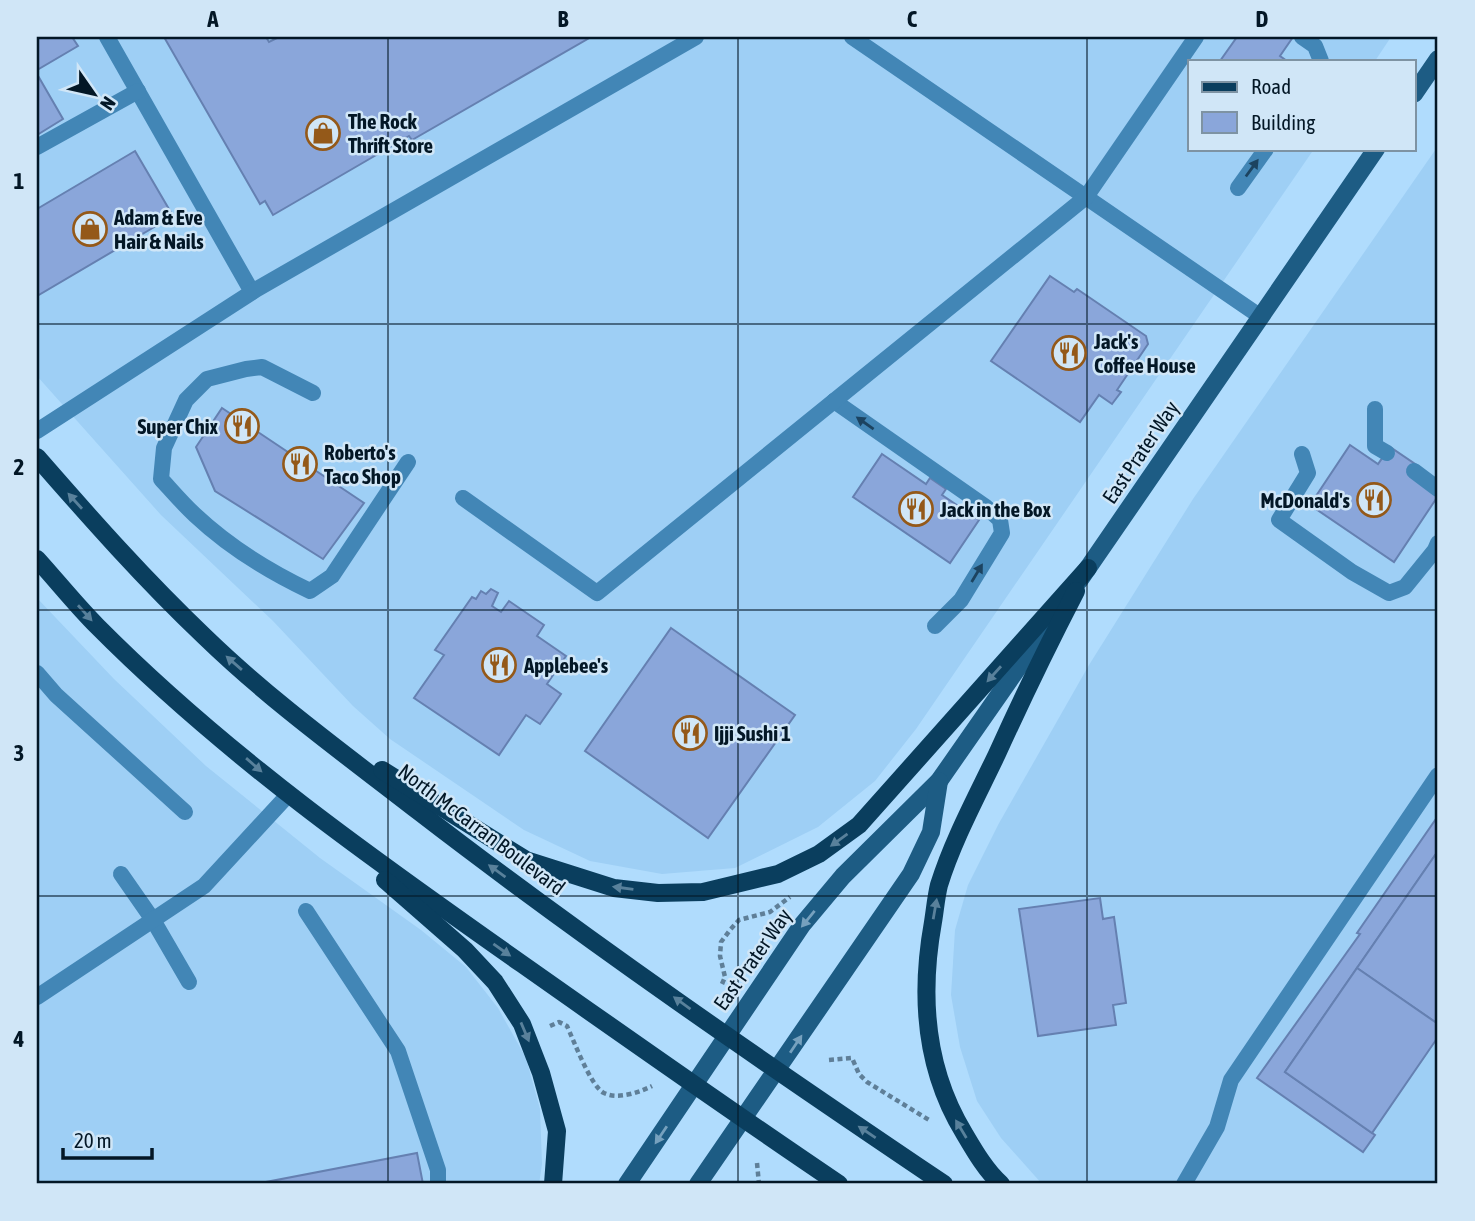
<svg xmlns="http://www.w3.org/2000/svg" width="1475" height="1221" font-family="'Asap Condensed',sans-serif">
	<rect width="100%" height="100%" fill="#b0dcfd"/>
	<g fill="#9ecff5">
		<polygon points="37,37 1391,37 1375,61 1190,61 1190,149 1314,149 916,729 875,781 818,827 735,868 662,874 590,861 524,830 390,739 353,706 273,621 161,515 37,376"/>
		<polygon points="1438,146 1438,1184 1042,1184 1001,1138 977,1101 960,1047 951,995 955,930 968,885 998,825 1089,665 1193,499"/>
		<polygon points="37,598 114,679 206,766 320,858 421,930 466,967 498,1008 526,1058 540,1109 542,1164 539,1184 37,1184"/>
	</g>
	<g fill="#8aa6da" stroke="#6580b1" stroke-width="2">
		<polygon points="37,37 72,37 78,46 37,70"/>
		<polygon points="164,37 266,37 269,42 279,37 591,37 412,140 409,136 273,215 265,201 260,204"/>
		<polygon points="1237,37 1293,37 1280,56 1287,61 1220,61"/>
		<polygon points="37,74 63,119 37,135"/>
		<polygon points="135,151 173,216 37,296 37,209"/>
		<polygon points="1050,276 1074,292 1077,289 1146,336 1148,344 1117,390 1121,392 1112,404 1099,395 1080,422 991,361"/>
		<polygon points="222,408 364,503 323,559 215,491 196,447"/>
		<polygon points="1350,445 1378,464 1390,447 1421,468 1438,496 1394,562 1310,505"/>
		<polygon points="882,454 926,484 930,478 946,489 942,495 979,520 950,563 853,497"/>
		<polygon points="491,589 498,593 492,606 501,612 509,601 544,625 537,636 566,656 547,684 561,694 540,724 526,715 499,755 414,698 444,655 435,650 472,597 476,599 481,591 486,594"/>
		<polygon points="671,628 795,715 708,838 585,751"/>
		<polygon points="1438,816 1438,851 1285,1072 1375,1135 1363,1152 1257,1078 1360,934 1357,933"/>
		<polygon points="1438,851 1438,1024 1357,968"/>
		<polygon points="1100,898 1103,919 1114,917 1126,1003 1113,1005 1116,1025 1038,1036 1019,909"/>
		<polygon points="1357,968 1438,1024 1438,1037 1372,1133 1285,1072"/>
		<polygon points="417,1153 423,1184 262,1184 261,1183"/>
	</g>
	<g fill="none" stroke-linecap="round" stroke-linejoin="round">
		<g stroke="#5f7f98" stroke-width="4.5" stroke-dasharray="5 3.5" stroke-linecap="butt">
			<polyline points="722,984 725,977 720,956 721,942 730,930 739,920 770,912 790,897"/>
			<path d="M 550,1026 L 559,1022 L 567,1026 C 574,1041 591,1087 604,1093 C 618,1100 640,1092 652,1086"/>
			<polyline points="829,1060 852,1058 859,1074 867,1082 929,1120"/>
			<polyline points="757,1163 759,1184"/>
		</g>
		<g stroke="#4286b6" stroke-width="16">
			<polyline points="107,37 252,292"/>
			<polyline points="852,37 1261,317"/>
			<polyline points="1302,37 1315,46 1321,61"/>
			<polyline points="37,147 138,91"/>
			<polyline points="1238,188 1266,149"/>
			<path d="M 313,393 L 262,367 L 246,369 L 207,379 L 186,400 L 164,448 L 161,479 C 172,491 183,504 195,515 C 228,546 270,572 310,591 L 332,576 L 408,462"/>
			<polyline points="834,401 986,507 1000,520 1002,533 961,600 935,626"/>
			<polyline points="1375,409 1375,446 1387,453"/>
			<polyline points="37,431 257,289 696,37"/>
			<polyline points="1302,454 1308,473 1279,520 1352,572 1389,593 1405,587 1435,550 1438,543"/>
			<polyline points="1414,471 1438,489"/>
			<polyline points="463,498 597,593 1086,197 1196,37"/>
			<polyline points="37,673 56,695 185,812"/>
			<polyline points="121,874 153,920 189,982"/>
			<polyline points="306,911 398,1051 438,1170 438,1184"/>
			<polyline points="37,997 204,886 288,795"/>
			<polyline points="1184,1184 1217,1127 1231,1080 1438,775"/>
		</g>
		<g stroke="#1d5c84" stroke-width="18">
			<polyline points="1414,94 1438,59"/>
			<polyline points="1079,581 1376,149"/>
			<polyline points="627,1184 802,925 843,876 939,781 1059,609"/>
			<polyline points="698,1184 911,874 931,832 939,781"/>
		</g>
		<g stroke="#0a3e5e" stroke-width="18">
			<path d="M 37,457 C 91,519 145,580 205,637 C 271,701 346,755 418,811 C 588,942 766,1064 944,1184"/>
			<path d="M 37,559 C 57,581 76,605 97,626 C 225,755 374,860 522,964 C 627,1038 732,1112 839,1184"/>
			<polyline points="382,770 526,860 614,888 658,893 703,892 778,874 819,854 859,825 1088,568"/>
			<polyline points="385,880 465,950 495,982 522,1024 541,1073 557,1131 553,1184"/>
			<path d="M 1001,1184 C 986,1171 974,1150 964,1133 C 925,1069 920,994 933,922 C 935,910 936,897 939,885 C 953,840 977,796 997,754 C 1022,699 1048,645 1076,591"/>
		</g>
	</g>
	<defs><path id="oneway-solid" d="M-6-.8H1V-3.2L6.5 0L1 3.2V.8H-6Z" transform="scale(1.75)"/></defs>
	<g fill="#1c4360">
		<use href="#oneway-solid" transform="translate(1252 168) rotate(-54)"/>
		<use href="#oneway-solid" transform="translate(865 423) rotate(-145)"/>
		<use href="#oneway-solid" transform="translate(977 573) rotate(-59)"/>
	</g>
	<g fill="#59819b">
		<use href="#oneway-solid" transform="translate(75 501) rotate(-132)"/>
		<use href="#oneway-solid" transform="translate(85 613) rotate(48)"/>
		<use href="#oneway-solid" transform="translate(234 663) rotate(-139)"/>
		<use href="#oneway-solid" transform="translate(994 674) rotate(132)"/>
		<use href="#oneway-solid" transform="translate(254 765) rotate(41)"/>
		<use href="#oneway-solid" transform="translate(839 840) rotate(144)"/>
		<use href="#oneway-solid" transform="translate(497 871) rotate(-144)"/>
		<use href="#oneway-solid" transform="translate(623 888) rotate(-172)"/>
		<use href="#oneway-solid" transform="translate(935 909) rotate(-80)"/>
		<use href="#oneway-solid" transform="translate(502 950) rotate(35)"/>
		<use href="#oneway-solid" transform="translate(682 1003) rotate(-144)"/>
		<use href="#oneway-solid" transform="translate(525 1032) rotate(67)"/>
		<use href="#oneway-solid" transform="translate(961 1129) rotate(-121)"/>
		<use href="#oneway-solid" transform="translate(867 1132) rotate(-146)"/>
	</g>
	<g fill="#76a1be">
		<use href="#oneway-solid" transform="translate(808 919) rotate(129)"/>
		<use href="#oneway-solid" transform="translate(796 1044) rotate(-56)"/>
		<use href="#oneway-solid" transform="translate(661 1135) rotate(124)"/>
	</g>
	<path fill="none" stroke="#031726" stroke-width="2" stroke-opacity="0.55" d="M 388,37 L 388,1184M 738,37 L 738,1184M 1087,37 L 1087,1184M 37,324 L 1438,324M 37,610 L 1438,610M 37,896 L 1438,896"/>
	<defs>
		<g id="shop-ring" transform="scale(1.75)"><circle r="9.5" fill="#d0e6f7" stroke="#945919" stroke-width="1.5"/><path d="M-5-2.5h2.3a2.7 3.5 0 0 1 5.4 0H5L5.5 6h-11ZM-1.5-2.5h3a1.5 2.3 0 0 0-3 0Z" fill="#945919"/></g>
		<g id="restaurant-ring" transform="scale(1.75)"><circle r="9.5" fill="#d0e6f7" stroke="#945919" stroke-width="1.5"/><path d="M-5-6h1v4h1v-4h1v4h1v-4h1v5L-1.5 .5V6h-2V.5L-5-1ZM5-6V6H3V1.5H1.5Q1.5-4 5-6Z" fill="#945919"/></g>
	</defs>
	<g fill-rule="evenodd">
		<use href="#shop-ring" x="323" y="133"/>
		<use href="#shop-ring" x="90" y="229"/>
		<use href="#restaurant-ring" x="1069" y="353"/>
		<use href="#restaurant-ring" x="242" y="426"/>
		<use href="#restaurant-ring" x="300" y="464"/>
		<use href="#restaurant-ring" x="1374" y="500"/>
		<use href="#restaurant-ring" x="916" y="509"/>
		<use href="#restaurant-ring" x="499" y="665"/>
		<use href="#restaurant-ring" x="690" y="733"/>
	</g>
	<g text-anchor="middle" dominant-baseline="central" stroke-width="5" stroke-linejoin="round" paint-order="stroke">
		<g font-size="21" font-weight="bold" fill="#031726" stroke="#d0e6f7" text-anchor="start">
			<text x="348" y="121">The Rock<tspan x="348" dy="24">Thrift Store</tspan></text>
			<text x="114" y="217">Adam &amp; Eve<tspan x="114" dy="24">Hair &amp; Nails</tspan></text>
			<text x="1094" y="341">Jack's<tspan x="1094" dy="24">Coffee House</tspan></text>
			<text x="218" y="426" text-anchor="end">Super Chix</text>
			<text x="324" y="452">Roberto's<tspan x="324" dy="24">Taco Shop</tspan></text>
			<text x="1350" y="500" text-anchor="end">McDonald's</text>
			<text x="940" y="509">Jack in the Box</text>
			<text x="524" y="665">Applebee's</text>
			<text x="714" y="733">Ijji Sushi 1</text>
		</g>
		<g font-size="21" fill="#031726" stroke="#d0e6f7">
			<text transform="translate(1140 452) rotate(-56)">East Prater Way</text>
			<text transform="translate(482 829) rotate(37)">North McCarran Boulevard</text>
			<text transform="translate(752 959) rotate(-55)">East Prater Way</text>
		</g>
	</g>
	<rect width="1475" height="1221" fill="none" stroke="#d0e6f7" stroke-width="77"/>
	<rect x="1188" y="60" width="228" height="91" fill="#d0e6f7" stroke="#7e93a3" stroke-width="2"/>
	<rect x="1202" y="82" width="35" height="10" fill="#0a3e5e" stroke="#7e93a3" stroke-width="2"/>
	<text x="1251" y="94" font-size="21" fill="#031726">Road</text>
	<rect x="1202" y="112" width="35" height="21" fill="#8aa6da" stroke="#7e93a3" stroke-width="2"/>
	<text x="1251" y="130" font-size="21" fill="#031726">Building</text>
	<g transform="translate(94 94) rotate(124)" stroke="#d0e6f7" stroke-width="5" paint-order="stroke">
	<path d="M0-5L12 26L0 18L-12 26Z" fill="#031726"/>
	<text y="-10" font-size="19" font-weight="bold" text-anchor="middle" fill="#031726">N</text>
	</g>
	<path d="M63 1148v10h89v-10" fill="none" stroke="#031726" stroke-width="3.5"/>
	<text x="74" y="1148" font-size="21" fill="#031726" stroke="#d0e6f7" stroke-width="5" paint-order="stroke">20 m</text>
	<rect x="38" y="38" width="1398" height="1144" fill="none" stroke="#031726" stroke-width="2.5"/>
	<g font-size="23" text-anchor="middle" font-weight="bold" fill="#031726">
		<text x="213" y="27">A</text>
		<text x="563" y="27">B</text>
		<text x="912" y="27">C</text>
		<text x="1262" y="27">D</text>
		<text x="19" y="189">1</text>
		<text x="19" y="475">2</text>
		<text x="19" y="761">3</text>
		<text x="19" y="1047">4</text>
	</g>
</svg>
